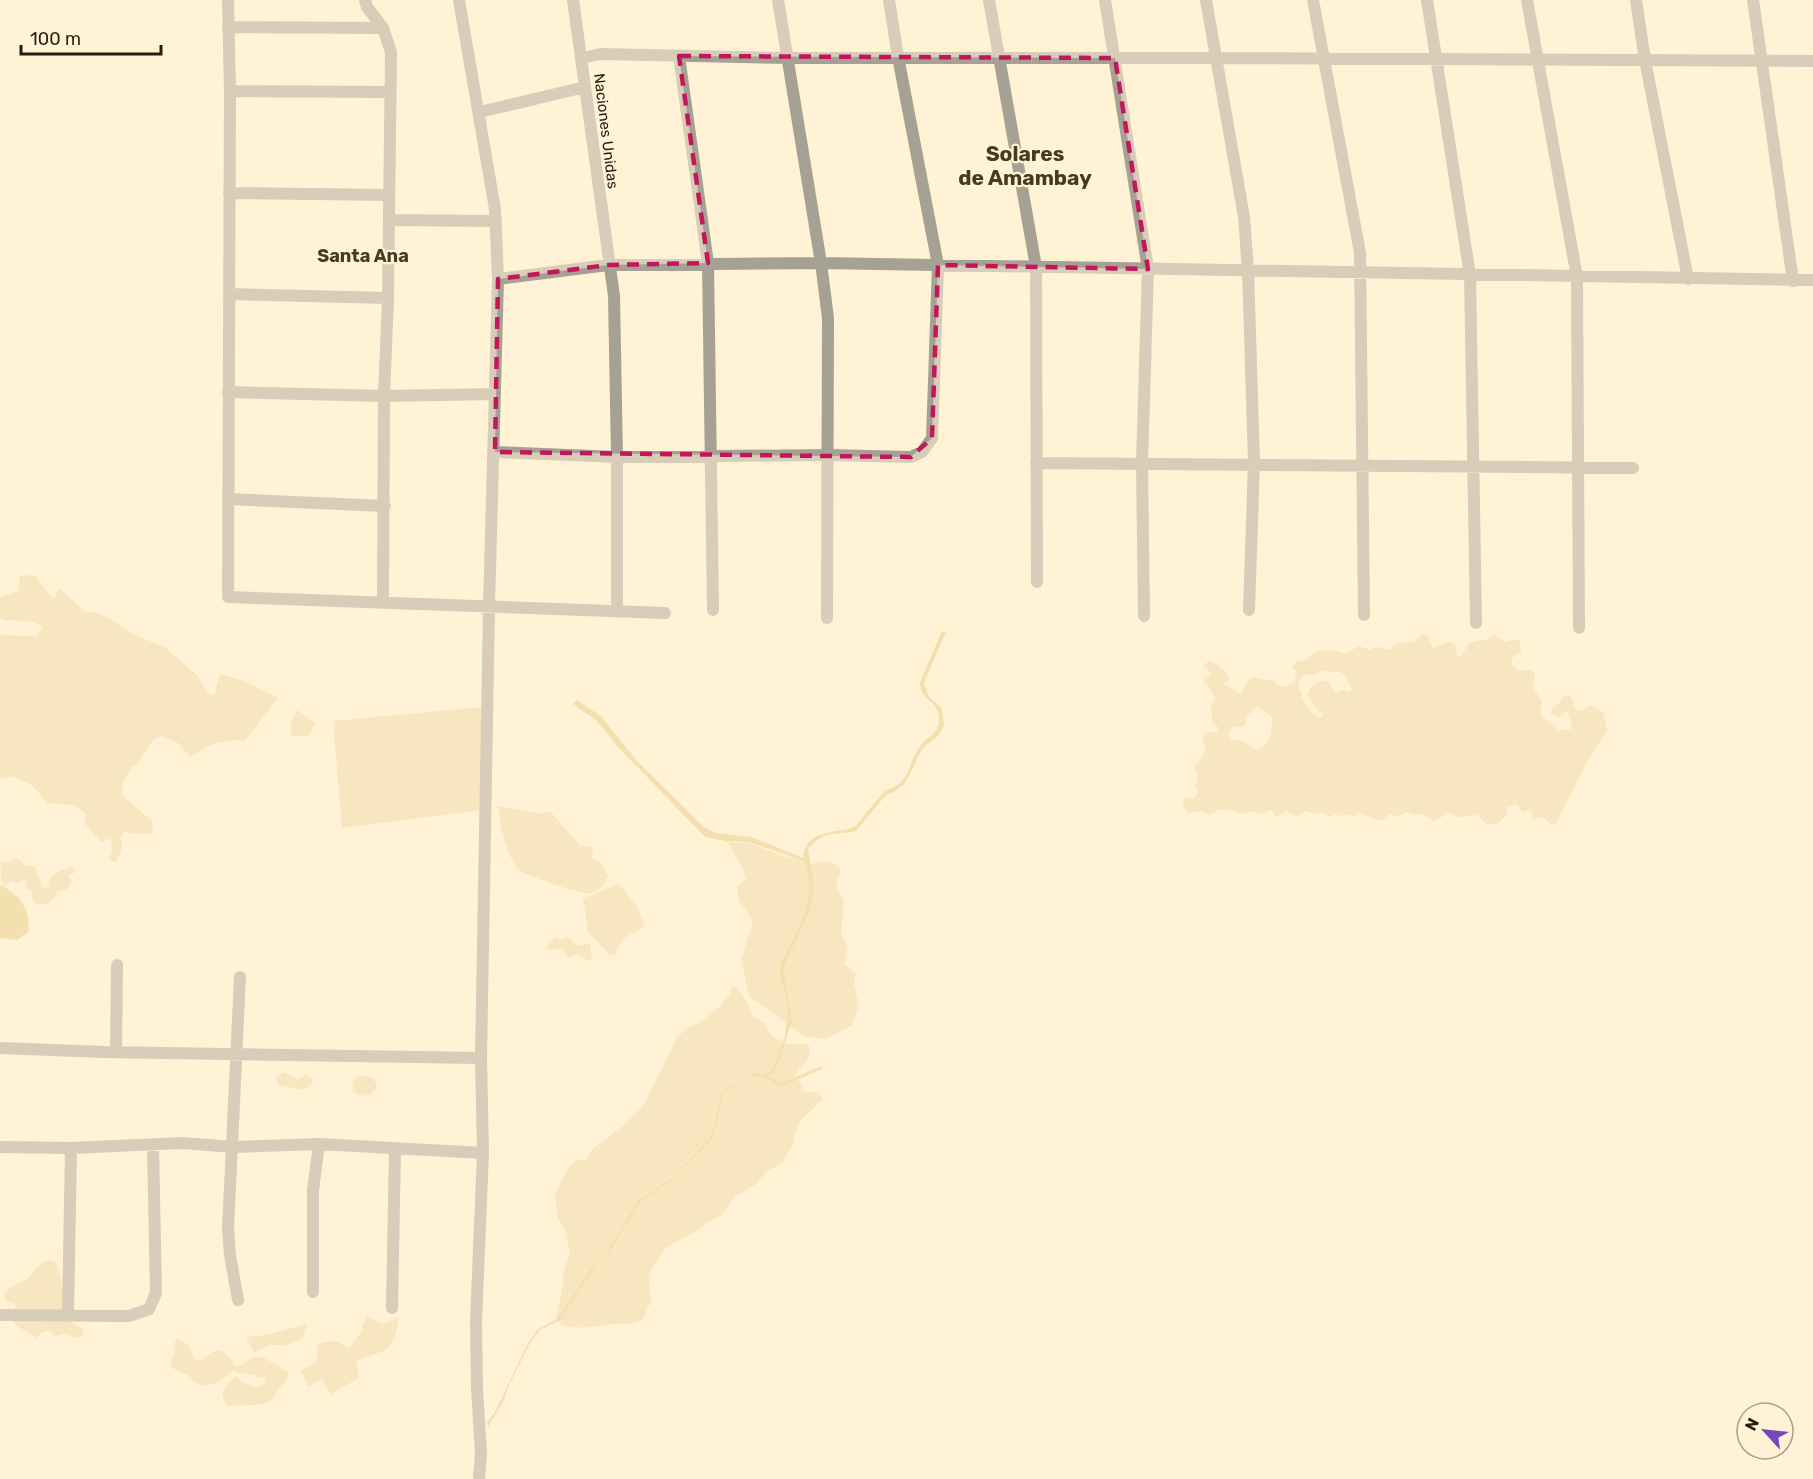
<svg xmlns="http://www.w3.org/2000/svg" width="1813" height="1479" font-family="Rubik,sans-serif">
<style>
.green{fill:#eed7a5;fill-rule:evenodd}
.water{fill:#e6c780}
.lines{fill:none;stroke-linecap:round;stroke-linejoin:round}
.stream{stroke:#e6c780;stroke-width:3}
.minor{stroke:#a6a195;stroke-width:12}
.marked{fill:none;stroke:#c2185b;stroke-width:4.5;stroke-dasharray:12 8;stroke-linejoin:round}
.labels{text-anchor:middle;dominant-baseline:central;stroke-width:4.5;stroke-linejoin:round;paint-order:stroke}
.street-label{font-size:15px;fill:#231f14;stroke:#fff2d5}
.quarter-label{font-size:18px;font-weight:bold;fill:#453b23;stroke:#fff2d5}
.district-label{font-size:21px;font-weight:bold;fill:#453b23;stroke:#fff2d5}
</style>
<rect width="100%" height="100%" fill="#fff2d5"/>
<path class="green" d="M34 575 54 600 59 588 86 612 100 613 137 636 163 646 197 675 207 691 214 696 220 674 244 681 278 698 245 741C222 739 209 744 190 757L178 743 162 736 153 740 137 764 131 768 123 782 122 795 153 822 152 834 131 833 124 831 121 837 122 847 116 863 109 859 112 851 111 838 101 842 85 824 86 814 74 805 47 803 33 786 13 776 1 779 0 776V635L37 636 42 628 36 622 4 620 0 618V597L18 591 20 576Z
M1422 634 1429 637 1432 648C1442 647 1446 637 1456 645L1457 656 1461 657 1469 643 1481 640 1485 641 1495 635 1505 642 1516 639 1520 641 1521 652 1512 658V665L1518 671 1530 670 1533 672 1535 676 1533 687 1542 702 1541 715 1559 730H1568L1572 728 1568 712H1565L1559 717 1551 714 1553 707 1559 703 1564 695 1571 696 1576 710H1583L1590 705 1604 713 1607 731 1589 759 1555 825H1551L1544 817 1534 819 1530 810 1522 812 1518 805 1515 804 1510 807 1506 805 1508 814 1497 824H1486L1478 815 1457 817 1450 813 1433 821C1426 816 1422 812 1413 815L1407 812 1396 817 1391 813 1382 820C1377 820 1365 816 1361 813L1355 817 1348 814 1341 816 1334 814 1331 817 1321 812 1314 814 1306 811 1296 817 1287 811 1276 817 1272 810 1259 814 1252 811 1240 814 1229 809 1226 811 1219 809 1209 816C1203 809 1196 811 1188 814L1182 803 1186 797 1194 799 1198 792 1195 786 1198 774 1194 768 1204 755 1206 747 1202 740 1206 733 1217 731 1218 727 1212 722 1211 706 1215 698 1207 685 1204 683V679L1210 674 1209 670 1203 666 1209 661 1220 666 1229 678 1228 681 1224 683 1225 686H1229L1238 693H1242L1247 682 1253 677 1265 680 1273 679 1277 685 1285 687 1295 680 1296 672 1292 667 1297 661 1306 660C1315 649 1332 648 1345 654L1359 646 1369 650 1377 647C1389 649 1388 652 1397 643L1414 642ZM1323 670 1330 673 1338 671 1344 675 1352 689 1350 692 1343 690 1335 693 1330 683 1323 680 1312 685 1307 696 1319 712 1323 713 1322 717H1319C1306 711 1302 697 1298 684L1305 675 1317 674ZM1256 707 1260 708 1273 718C1271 732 1271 745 1257 751L1244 741 1232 740 1228 733 1234 727H1242L1245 725 1247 716Z
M481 707V810L342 828 333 721Z
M297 710 315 723 309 736H292L290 724Z
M498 806 538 813 551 812 580 846 593 847 592 858 600 862 609 877C604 883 600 891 592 893 584 895 523 876 518 869 504 850 501 828 498 806Z
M727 842 749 843 785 857 803 860 808 868C818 858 832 859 841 870L836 887 844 901 841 933 848 948 844 964 856 973 854 983 859 1006 852 1025 826 1039 804 1036 749 996 741 959 753 921 738 900V885L746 879 741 865Z
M15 858 22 861 24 867 27 865 35 867 43 888 48 887C48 877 56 872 65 869L66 871 70 867 74 868 76 872 69 875 72 883 66 890 56 892 57 895 49 903 37 905 32 899V891L25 888 27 880 24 879 17 884 13 881 5 886 0 879 2 876 0 863 3 861 11 862Z
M619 884 636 905 645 926C633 933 617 940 616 955H610L588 932 583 898C595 895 606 888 619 884Z
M566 936 578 946 587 943 590 945 592 959 588 961 577 954 569 958 562 948 550 950 546 948 555 937 563 940Z
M735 986 748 1003 753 1016 764 1023 772 1036 787 1044H804L810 1047C810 1065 800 1064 794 1077L801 1082 803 1091 817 1093 823 1099 802 1119 795 1133 793 1146 782 1163 767 1171 755 1185 735 1197 720 1217 707 1222 701 1228 666 1248 651 1270 649 1280 651 1301 643 1319C633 1326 627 1323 616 1324 596 1326 579 1331 560 1324L556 1317 562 1290 564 1269 570 1252 564 1228 558 1218 555 1194 567 1169 576 1160H586L594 1147 605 1141 615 1131 624 1125 643 1106 677 1037 689 1027 699 1023 720 1006 729 995 732 987Z
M283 1072 298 1079 306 1075 313 1080 311 1085 304 1090 279 1085 275 1078Z
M357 1076H366L374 1079 377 1087 371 1094 360 1096 353 1092 352 1083Z
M49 1260 56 1262C59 1272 62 1281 63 1291 64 1315 61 1317 84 1330L81 1338 62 1334 54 1337 50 1331 42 1332 37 1338 17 1326 12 1320 16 1312 15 1304 7 1302 3 1295C12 1283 22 1285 31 1275 37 1268 39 1263 49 1260Z
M366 1316 382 1324 399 1317C393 1356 387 1348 356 1361L359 1378 331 1394 322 1379 308 1387 301 1371 316 1362 318 1344 334 1340 349 1348 360 1334Z
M307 1324 302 1339 286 1345H269L254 1353 246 1337 265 1335Z
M177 1339C187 1343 191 1346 193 1357L199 1361 212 1352 220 1350 232 1360 234 1365C243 1366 245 1362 252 1358 264 1352 278 1368 289 1372 288 1381 284 1383 279 1389 276 1393 275 1398 270 1401 259 1408 239 1403 226 1407L222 1393 225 1386 237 1376 242 1382 256 1387 263 1385 266 1378 235 1372 234 1369C224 1379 209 1391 195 1382 191 1379 188 1374 184 1373 178 1371 176 1371 171 1366V1359L175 1353 173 1345Z"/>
<path class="water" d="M942 631 946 632 924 683 929 697 941 707 944 725 938 736 922 749 906 782 894 792 886 795 856 831C832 836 827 829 808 849L813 876 812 901 809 912 783 969 792 1021 778 1064 772 1074 768 1076H751L737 1082 723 1094 713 1138 673 1179 640 1202 609 1252 599 1260 560 1320 540 1330 530 1343 509 1385 504 1400 488 1427 487 1423 495 1412 528 1343 537 1330 558 1318 597 1260 607 1252 638 1201 672 1178 711 1137 722 1093 728 1087 750 1075 756 1073 765 1074 771 1071C783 1048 791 1022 786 996 784 987 779 979 780 969 781 961 787 952 791 944 805 913 815 895 804 861L749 842 726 841 705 837 618 747 597 721 573 704 577 700 601 716 637 761 704 827 715 833 752 837 803 858C806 828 836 834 855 827 861 820 880 795 885 791 891 788 896 787 901 782 910 772 912 756 921 745 928 736 939 733 939 720 940 699 920 703 920 682Z
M0 885C19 894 32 910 28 932L17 940 0 938Z"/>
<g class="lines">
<path class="stream" d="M765 1076 781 1085 821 1068"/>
<path class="minor" d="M228 0 230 91 228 597 665 613
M365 0 367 7 383 28 391 52 388 298 384 396 383 602
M459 0 495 209 498 279
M573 0 614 296 617 457V612
M778 0 821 263 828 318 827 618
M989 0 1036 267 1037 582
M1105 0 1148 269 1142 464 1144 616
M1206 0 1244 217 1248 270 1254 463 1249 610
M1313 0 1360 253 1364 615
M1427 0 1470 275 1476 623
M1527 0 1577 277 1579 628
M1636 0 1645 60 1688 279
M1753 0 1793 281
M228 27 383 28
M679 56 708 263 713 610
M582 58 601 54 788 58H1215L1813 61
M230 91 390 92
M480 112 585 87
M229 193 389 195
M389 220 496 221
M229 294 388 298
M228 392 384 396 495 394
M495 452 617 457 828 455 911 457 922 452 932 438 938 265 898 57 889 0
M1036 463 1633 468
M228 499 385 506
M0 1048 104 1052 481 1058
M116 1052 117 965
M0 1147 71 1148 182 1143 233 1147 319 1144 483 1153
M313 1292V1190L319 1144
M238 1300 230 1255 228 1229 240 977
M392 1308 395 1149
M0 1315 129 1316 149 1309 156 1293 153 1145
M68 1316 71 1148
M479 1479 481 1453 477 1389 476 1322 483 1153 481 1058 489 607 498 279 608 265 821 263 1813 280"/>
</g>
<path d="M0 0H1813V1479H0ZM679 56 1115 58 1148 269 938 265 932 438 911 457 495 452 498 279 608 265 708 263Z" fill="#fff2d5" fill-opacity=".55" fill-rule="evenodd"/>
<path class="marked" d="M679 56 1115 58 1148 269 938 265 932 438 911 457 495 452 498 279 608 265 708 263Z"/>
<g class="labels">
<g class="street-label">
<text transform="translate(606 131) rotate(83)">Naciones Unidas</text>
</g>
<g class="quarter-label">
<text x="363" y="256">Santa Ana</text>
</g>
<g class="district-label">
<text x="1025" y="153">Solares<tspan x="1025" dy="24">de Amambay</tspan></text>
</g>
</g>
<g transform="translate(1765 1431) rotate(297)"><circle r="28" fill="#fff2d5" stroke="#a79e88" stroke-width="1.5"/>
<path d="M0-4.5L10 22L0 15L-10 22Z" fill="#7945bc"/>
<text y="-9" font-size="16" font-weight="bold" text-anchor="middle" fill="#231f14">N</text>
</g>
<path d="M21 45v9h140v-9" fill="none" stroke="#231f14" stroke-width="3"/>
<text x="30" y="45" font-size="18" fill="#231f14" stroke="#fff2d5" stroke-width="4.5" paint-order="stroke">100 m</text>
</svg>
